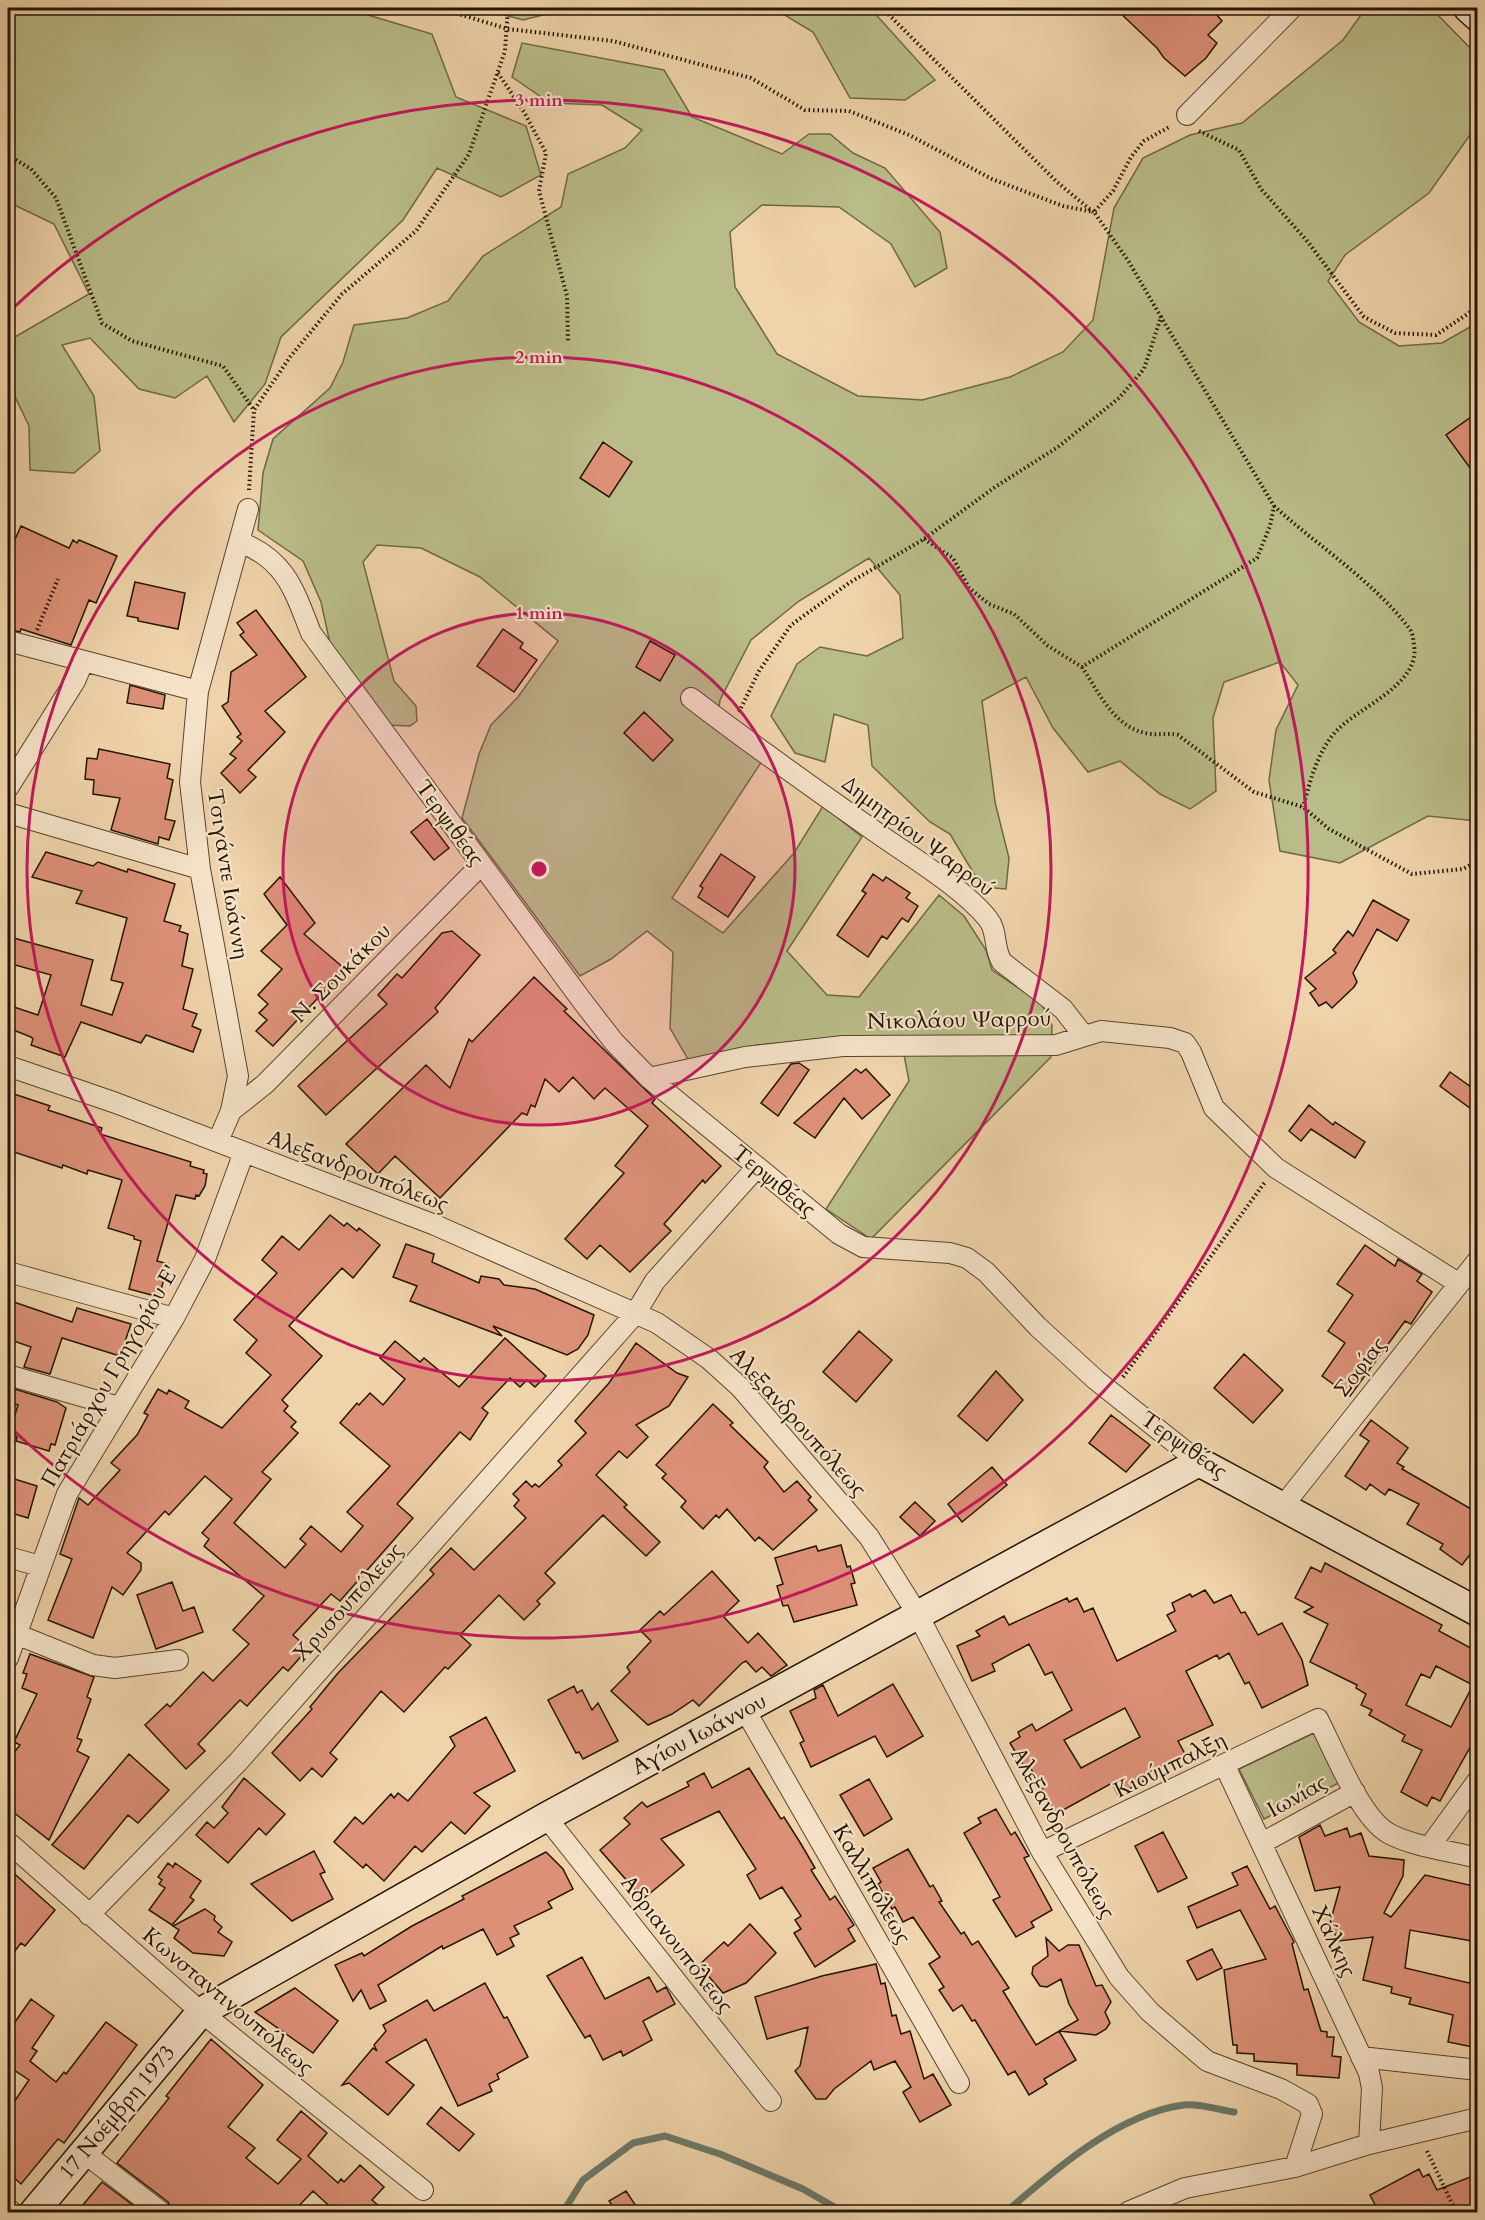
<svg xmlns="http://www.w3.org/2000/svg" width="1485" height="2220" font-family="Cardo,serif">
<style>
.green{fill:#b9bc88;stroke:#6e6846;stroke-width:1.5}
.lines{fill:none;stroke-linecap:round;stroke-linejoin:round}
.stream{stroke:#6b7766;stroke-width:7}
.building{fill:#dd9078;stroke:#241503;stroke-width:1.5;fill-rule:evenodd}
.street-casing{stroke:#57442d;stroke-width:22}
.secondary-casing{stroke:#241503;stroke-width:31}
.path{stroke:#241503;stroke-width:4;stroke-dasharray:1.5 3;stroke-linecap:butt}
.street{stroke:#f5e2c8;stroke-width:20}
.secondary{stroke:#f5e2c8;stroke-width:28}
.ring{fill:none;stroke:#c2185b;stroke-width:3}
.labels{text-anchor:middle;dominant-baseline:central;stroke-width:4.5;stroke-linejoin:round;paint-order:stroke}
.street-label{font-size:22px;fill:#241503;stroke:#f5e2c8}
.centre{fill:#c2185b;stroke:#f5e2c8;stroke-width:3}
.ring-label{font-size:18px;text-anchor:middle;font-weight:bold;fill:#c2185b;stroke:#f5e2c8;stroke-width:4.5;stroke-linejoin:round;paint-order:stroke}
</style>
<rect width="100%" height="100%" fill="#efd3aa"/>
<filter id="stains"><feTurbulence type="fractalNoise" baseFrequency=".00333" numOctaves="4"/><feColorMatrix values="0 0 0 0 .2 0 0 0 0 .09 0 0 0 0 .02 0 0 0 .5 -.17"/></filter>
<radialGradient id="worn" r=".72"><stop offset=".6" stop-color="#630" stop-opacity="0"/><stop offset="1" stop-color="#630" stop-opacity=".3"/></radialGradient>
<path class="green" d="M8 8H361L368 15 432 34 456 97 526 126 541 175 501 197 437 168 403 220 281 337 265 384 234 422 207 376 175 398 139 389 90 338 62 345 94 396 100 451 74 473 30 470 29 426 8 382V341L89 294 54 224 8 202Z
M478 8H571L523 20Z
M773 8H870L935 80 905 100 850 98 813 32Z
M1366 8H1431L1477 55V125L1429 193 1345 255 1328 281 1359 322 1399 346 1442 343 1477 323V821L1428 816 1340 863 1280 851 1269 780 1276 730 1298 685 1280 662 1224 682 1213 718 1216 791 1190 809 1160 794 1120 761 1088 772 1053 728 1026 677 982 701 995 802 1009 858 1006 889 982 887 950 834 930 822 872 766 868 725 834 714 825 762 795 753 771 716 797 664 820 647 867 656 903 638 900 595 869 558 799 601 751 640 720 700 716 730 762 761 672 898 723 933 794 853 823 806 862 837 787 951 827 995 859 997 939 895 964 916 986 950 992 970 1041 1003 1052 1025 1051 1057 871 1239 826 1209 909 1081 901 1039 851 1037 757 1045 689 1061 670 1028 673 952 647 931 611 959 580 976 462 818 479 754 491 725 518 697 558 641 480 577 421 548 377 545 363 562 394 681 416 706 417 721 410 726 387 725 331 648 321 602 303 561 258 530 263 473 273 439 330 388 343 362 354 325 407 318 448 301 483 256 561 207 568 174 625 148 642 130 602 105 550 103 512 77 522 43 664 70 692 117 782 154 809 134H830L853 153 885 168 940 232 947 268 915 287 891 244 839 207 762 205 730 232 735 287 777 354 858 396 922 400 1010 377 1063 352 1093 320 1114 208 1143 158 1190 135 1242 123 1343 40Z
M1314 1733 1339 1783 1264 1819 1239 1769Z"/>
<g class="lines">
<path class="stream" d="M563 2212 583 2180 633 2143 665 2136 720 2154 803 2189 843 2212
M1006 2212C1053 2171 1119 2113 1184 2105 1199 2103 1219 2110 1234 2112"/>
</g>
<path class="building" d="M1115 8H1211L1222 21 1208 35 1217 43 1206 58 1185 76 1164 58 1157 48Z
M1478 412V479L1446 435Z
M603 442 632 462 609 497 580 478Z
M21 526 69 548 73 540 77 543 79 540 117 556 96 603 89 600 71 645 21 629 20 632 8 629V555Z
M135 582 185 593 178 629 138 621V618L127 616Z
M256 610 306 677 265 711 285 732 248 770 256 777 240 793 221 773 236 758 230 754 242 741 237 737 241 734 222 706 228 702 231 672 257 655 240 635 244 632 237 623Z
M503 629 523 643 520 648 537 660 514 692 477 666Z
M650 641 675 655 660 681 636 667Z
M130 685 165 695 163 709 127 703Z
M644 712 673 740 653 761 624 733Z
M99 749 170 764 167 778 173 780 165 819 175 821 169 840 159 837 158 844 111 830 120 798 93 794 94 780 85 779 87 758 97 759Z
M427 819 449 848 434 860 411 832Z
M46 852 93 866 98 862 127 872 128 869 175 884 164 921 181 926 179 931 188 934 182 966 193 969 183 1009 197 1014 192 1026 201 1030 193 1052 146 1035 141 1043 81 1022 65 1057 31 1045 33 1039 31 1037 8 1028V1005L38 1015 51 975 8 963 10 937 93 960 81 1005 112 1015 123 983 111 980 127 918 76 903 82 891 32 877Z
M721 854 755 877 728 917 698 897 703 888 700 886Z
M873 874 883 881 886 877 910 893 906 898 918 906 908 922 902 918 887 939 882 936 868 957 837 935 866 893 862 891Z
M280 877 315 923 304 934 345 969 273 1046 256 1031 267 1020 259 1013 268 1004 258 995 282 969 261 951 287 925 264 894Z
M1373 900 1409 920 1397 941 1377 929 1353 973 1357 982 1354 987 1332 1008 1326 1002 1319 1006 1310 993 1316 989 1305 978 1336 953 1333 950 1348 931 1353 936Z
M452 931 480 955 435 1008 438 1012 326 1115 298 1086 387 1004 378 995 397 974 402 978 442 933Z
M534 977 567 1009 564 1011 655 1099 652 1103 721 1166 705 1183 703 1180 664 1224 671 1231 630 1272 600 1245 587 1259 565 1239 624 1173 615 1166 648 1126 605 1088 594 1099 573 1077 559 1092 545 1079 535 1107 531 1105 527 1115 522 1113 440 1198 395 1156 378 1174 346 1144 426 1065 450 1088 469 1039 472 1042Z
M799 1063 809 1070 778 1116 761 1103 791 1064Z
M856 1069 861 1073 866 1069 890 1095 862 1119 844 1098 815 1138 794 1123Z
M1450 1072 1478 1092V1114L1440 1086Z
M8 1092 50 1106 48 1110 102 1128 100 1134 191 1162 190 1166 204 1170 203 1173 207 1174 205 1186 199 1196 196 1195 195 1199 176 1195 157 1261 168 1264 159 1297 129 1289 141 1241 134 1239V1236L108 1228 122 1180 88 1170 87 1174 63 1165 62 1168 8 1150Z
M1309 1105 1333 1125 1335 1122 1365 1142 1355 1158 1311 1129 1301 1141 1289 1131Z
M330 1215 344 1226 347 1223 357 1231 359 1228 380 1245 353 1278 342 1268 289 1326 322 1356 282 1400 288 1406 284 1411 296 1422 291 1427 298 1433 262 1472 271 1479 234 1523 285 1568 306 1544 300 1539 311 1526 341 1552 363 1526 347 1512 390 1466 340 1423 357 1403 359 1405 370 1393 383 1405 405 1379 380 1358 395 1341 420 1362 424 1358 459 1387 505 1338 546 1376 535 1387 527 1380 520 1387 510 1378 482 1408 488 1413 470 1440 460 1432 397 1504 413 1518 340 1601 331 1594 293 1635 302 1643 298 1647 305 1652 288 1671 283 1667 247 1706 240 1700 198 1744 205 1751 186 1769 145 1725 167 1704 170 1707 203 1672 213 1681 249 1644 233 1630 264 1596 204 1546 209 1539 202 1533 232 1499 205 1476 169 1515 165 1511 127 1553 141 1563V1570L123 1595 112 1587 93 1638 48 1620 72 1559 60 1554 79 1498 88 1505 120 1470 111 1463 137 1435 148 1415 144 1413 158 1389 167 1394 169 1390 189 1401 185 1408 222 1428 271 1375 246 1353 257 1340 234 1320 277 1273 262 1260 282 1236 299 1250Z
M406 1244 434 1254 432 1262 479 1283 481 1276 499 1279 504 1285 535 1289 594 1315 588 1335 578 1349 567 1355 493 1326 502 1336 410 1301 417 1286 393 1277Z
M1365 1245 1395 1266 1398 1259 1422 1274 1417 1281 1432 1292 1411 1324 1405 1321 1350 1396 1322 1376 1345 1343 1328 1331 1353 1295 1337 1284Z
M8 1300 72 1322 77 1308 131 1324 120 1356 62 1338 50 1374 24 1367 31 1347 8 1339Z
M859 1331 892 1360 856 1402 823 1372Z
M636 1343 677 1373 688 1377 669 1406 636 1425 648 1437 627 1458 619 1451 596 1475 627 1505 624 1507 660 1542 646 1556 603 1515 545 1573 555 1583 537 1601 540 1604 524 1620 499 1595 460 1635 471 1645 448 1669 445 1667 404 1712 381 1691 330 1753 337 1759 322 1777 312 1768 300 1781 272 1753 312 1709 310 1707 338 1673 434 1574 430 1570 451 1548 474 1570 526 1518 514 1506 519 1500 513 1494 526 1481 532 1487 535 1484 539 1487 562 1465 558 1461 586 1433 575 1421 609 1383Z
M1244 1354 1283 1390 1253 1423 1214 1388Z
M996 1371 1023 1400 987 1441 958 1416Z
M8 1387 57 1402 66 1408 55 1445 51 1444 49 1451 16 1441 17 1437 10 1431 18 1405 8 1402Z
M713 1404 733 1423 730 1425 768 1462 764 1467 784 1492 797 1481 811 1497 808 1500 817 1510 773 1550 759 1537 755 1541 727 1509 719 1518 716 1515 703 1529 681 1507 686 1501 662 1478 666 1474 656 1465Z
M1111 1415 1150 1445 1126 1472 1089 1443Z
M1371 1420 1408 1448 1397 1463 1404 1467 1402 1469 1478 1513V1544L1462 1565 1440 1549 1443 1544 1407 1524 1419 1504 1389 1489 1385 1495 1370 1484 1366 1490 1345 1476 1369 1441 1360 1435Z
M992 1467 1007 1485 962 1522 948 1504Z
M8 1477 37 1486 28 1518 8 1512Z
M915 1502 935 1521 920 1536 900 1517Z
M841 1545 847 1567 850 1566 855 1583 851 1584 857 1605 794 1622 788 1605 783 1606 777 1586 783 1584 775 1558 816 1546 818 1551Z
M1325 1563 1442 1625 1439 1631 1478 1652V1733L1440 1801 1432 1797 1427 1806 1401 1792 1422 1750 1402 1741 1405 1735 1369 1715 1372 1710 1361 1705 1366 1694 1356 1688 1357 1685 1310 1662 1328 1624 1304 1612 1313 1607 1295 1598 1311 1567 1321 1572ZM1436 1666 1473 1685 1451 1727 1406 1705 1421 1674 1430 1678Z
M712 1571 739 1601 723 1616 748 1643 758 1633 787 1665 771 1676 762 1667 756 1672 746 1661 742 1663 699 1706 693 1700 672 1714 648 1725 611 1691 630 1672 627 1667 651 1641 640 1630 660 1611 664 1615Z
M172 1582 183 1611 194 1607 203 1632 156 1649 137 1595Z
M1205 1590 1214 1603 1231 1595 1241 1613 1245 1612 1258 1635 1282 1623 1302 1660 1308 1685 1262 1708 1249 1682 1245 1684 1229 1653 1219 1659 1217 1655 1186 1671 1213 1725 1178 1741 1185 1754 1143 1775 1146 1780 1118 1795 1112 1783 1056 1814 1030 1767 1026 1770 1010 1743 1020 1737 1018 1732 1032 1724 1036 1731 1072 1710 1052 1672 1045 1675 1029 1644 992 1664 995 1671 972 1681 957 1646 980 1636 976 1631 1004 1616 1009 1625 1067 1598 1069 1602 1077 1598 1084 1612 1093 1608 1117 1661 1176 1631 1167 1615 1175 1611 1172 1603 1190 1594 1192 1597ZM1125 1708 1140 1737 1081 1768 1064 1740Z
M30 1654 94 1677 87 1697 91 1699 77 1738 82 1740 77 1751 89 1757 49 1840 8 1808V1760L20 1745 14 1742 37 1694 22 1688 27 1674 23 1673Z
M893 1684 923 1736 887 1757 875 1736 811 1767 800 1743 804 1741 790 1711 816 1698 814 1690 823 1685 838 1716Z
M574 1686 577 1693 582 1690 592 1710 598 1703 618 1741 583 1759 579 1752 576 1753 548 1700Z
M486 1717 515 1771 474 1793 490 1806 465 1834 451 1822 422 1852 415 1846 384 1881 366 1864 363 1868 334 1842 355 1817 363 1824 391 1794 394 1798 398 1793 408 1801 455 1746 450 1737Z
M129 1754 169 1790 138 1823 128 1815 84 1869 52 1845Z
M749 1768 781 1819 784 1817 801 1844 815 1868 811 1870 830 1900 835 1896 854 1925 848 1929 855 1941 815 1967 794 1933 801 1929 795 1920 801 1916 782 1887 760 1899 747 1875 756 1869 719 1811 661 1839 684 1865 643 1899 600 1850 630 1824 624 1818 642 1802 647 1807 689 1786 687 1782 704 1773 712 1788Z
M244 1778 285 1814 266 1835 259 1828 228 1863 196 1835 207 1822 214 1828 228 1813 222 1807Z
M869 1779 892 1819 864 1836 840 1795Z
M996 1809 1011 1835 1015 1832 1029 1856 1024 1858 1052 1910 1031 1922 1034 1927 1016 1937 993 1900 1000 1897 964 1833 981 1823 978 1818Z
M1320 1825 1325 1836 1347 1828 1350 1837 1361 1833 1369 1856 1404 1860 1403 1876 1384 1913 1391 1917 1425 1875 1478 1887V1942L1410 1930 1405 1968 1478 1985V2048L1448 2042 1453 2015 1409 2004 1411 1998 1391 1993 1392 1987 1363 1980 1373 1937 1338 1941 1330 1923 1340 1887 1315 1891 1299 1837Z
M1163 1832 1187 1878 1158 1892 1135 1846Z
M908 1849 930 1887 933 1885 942 1901 939 1902 961 1934 964 1932 972 1945 978 1941 1009 1988 1003 1991 1036 2045 1059 2031 1076 2060 1044 2079 1047 2084 1029 2095 1015 2071 1008 2075 975 2020 972 2021 962 2005 953 2011 939 1990 944 1987 929 1964 940 1957 913 1917 903 1922 895 1907 892 1909 878 1884 881 1882 873 1868Z
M314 1851 325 1872 320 1874 333 1899 292 1921 251 1884Z
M546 1852 563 1869 573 1889 548 1902 552 1908 514 1926 519 1934 510 1938 514 1946 497 1955 483 1929 443 1949 442 1946 378 1985 386 2001 370 2009 361 1990 353 2001 335 1965 362 1953 364 1956 412 1926 464 1899 462 1896Z
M168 1863 173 1867 175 1863 201 1881 190 1897 194 1900 172 1925 149 1910 165 1888 159 1884 162 1880 158 1877Z
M1247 1866 1270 1909 1275 1906 1294 1942 1292 1944 1304 1990 1308 1989 1321 2031 1327 2032V2037H1334L1332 2056 1341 2057 1339 2078 1297 2075V2064L1254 2061V2054L1237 2053V2045H1233L1224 1970 1266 1959 1240 1910 1197 1928 1188 1907 1238 1885 1232 1873Z
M8 1868 55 1910 25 1946 21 1943 8 1960Z
M205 1909 215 1916 214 1920 222 1927 218 1932 232 1942 224 1956 193 1953 174 1938 179 1930 173 1926Z
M750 1924 776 1953 746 1983 723 1993 699 1965 724 1942 728 1946Z
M1046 1938 1059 1951 1068 1945H1079L1096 1986 1102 1985 1111 2002 1105 2012 1110 2023 1106 2029 1096 2035 1059 2031 1078 2020 1069 2004 1061 1979 1047 1987 1040 1986 1032 1974 1033 1967 1048 1956Z
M1212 1949 1222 1968 1197 1980 1187 1961Z
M582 1957 605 1999 649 1977 657 1992 666 1987 675 2004 643 2021 652 2040 623 2056 621 2051 603 2060 590 2035 585 2038 547 1976Z
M876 1964 881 1984 885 1983 892 2016 896 2015 901 2034 910 2031 924 2079 933 2074 951 2105 920 2122 903 2092 911 2087 895 2061 874 2070 871 2061 834 2089 826 2099H816L795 2071 800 2066 808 2027 767 2039 755 1997 822 1976Z
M485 1983 504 2018 507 2017 528 2057 497 2074 499 2079 489 2084 492 2091 458 2106 426 2039 386 2062 414 2085 388 2115 349 2083 342 2085 373 2048 377 2051 374 2045 386 2031 383 2025 427 2000 434 2011Z
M295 1988 338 2021 313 2053 255 2012Z
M31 1999 54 2016 32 2048 37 2051 30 2061 56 2082 64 2072 66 2074 106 2022 137 2045 64 2143 58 2139 21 2184 8 2172V2111L29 2080 8 2066V2032Z
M211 2039 263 2085 228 2127 255 2148 246 2158 278 2184 301 2159 277 2140 301 2111 327 2133 308 2156 338 2183 341 2179 344 2182 360 2165 384 2187 372 2200 386 2212H336L313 2191 293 2212H173L168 2202 117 2163 169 2098 166 2096Z
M441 2107 474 2134 459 2151 427 2124Z
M1419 2169 1423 2177 1429 2174 1437 2190 1478 2174V2212H1379L1370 2195Z
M102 2182 142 2212H77Z
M626 2191 640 2212H617L609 2201Z"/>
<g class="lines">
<g class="street-casing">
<path id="street" d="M1187 115 1292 8
M240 542C286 560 294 590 311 633L583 1002 614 1042 649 1078 839 1234 863 1247 950 1253 967 1258 986 1272 1038 1327 1096 1380 1199 1462
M8 641 198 691
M691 698C753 746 816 790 880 835 913 858 964 889 988 919 998 931 993 948 1002 962L1063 1009 1084 1036
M8 788 75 681 83 662
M8 813 200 869
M8 1066 116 1103 435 1225 657 1323 709 1359 740 1387 869 1537 918 1615 1042 1852 1119 1977 1150 2012 1207 2061 1281 2089 1308 2104 1312 2114 1295 2167
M649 1078 745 1057 843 1046 1056 1045 1101 1031 1170 1038 1185 1043 1191 1052 1214 1108 1276 1168 1458 1283
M231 1111 265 1084 481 865
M218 1141 231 1111 238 1076 200 869 190 782 198 691 248 509
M8 1272 174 1318
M8 1375 119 1407
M1283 1506 1478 1260
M8 1557 40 1566
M16 1634 93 1665 115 1668 178 1660
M8 1658 67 1494 174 1318 205 1259 244 1152
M745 1710 959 2083
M1225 1766 1369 2073 1372 2088 1369 2144
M546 1817 771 2101
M8 1842 201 2012 423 2190
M1262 1843 1355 1792
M1430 1846 1478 1780
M1042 1852 1318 1719C1333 1748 1360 1817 1388 1833 1411 1846 1451 1851 1478 1858
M89 1915 238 1762 635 1314 655 1281 757 1167
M1361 2057 1478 2070
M83 2152 161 2212
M8 2209 12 2212
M1128 2212 1185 2188 1295 2167 1369 2144 1478 2118"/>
</g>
<g class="secondary-casing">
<path id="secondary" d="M1468 8 1478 17
M34 2212 201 2012 546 1817 1199 1462 1478 1612"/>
</g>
<path class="path" d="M439 8 508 29 613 41 751 78 805 110 849 111 909 135 992 179 1063 206 1094 212
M882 8 1057 182 1093 212
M498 73 524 112 546 153 539 191 567 296 568 343
M1199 131 1239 150 1261 189 1308 242 1364 317 1395 333 1436 335 1478 307
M8 155 31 169 56 198 102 323 132 341 223 366 254 410
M249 490 254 410 290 357 342 294 416 231 469 154 505 51 508 8
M1274 506C1319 547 1372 580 1409 628 1413 633 1413 639 1414 645 1421 687 1353 708 1332 736 1316 757 1310 782 1303 807
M924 539 953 558 969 588 989 604 1014 614 1048 646 1082 667 1257 558 1270 526 1274 506 1161 317
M37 630 58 579
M1082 667C1100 694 1115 730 1151 734 1160 735 1168 733 1178 735L1254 792 1303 807 1329 829 1412 874 1463 869 1478 861
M739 712 759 671 791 625 849 583 924 539 995 487 1058 447 1119 398 1144 369 1161 317 1129 262 1094 212 1113 191 1131 157 1144 141 1171 126
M1123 1377 1265 1182
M1427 2151 1456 2212"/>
<use href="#street" class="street"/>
<use href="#secondary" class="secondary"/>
</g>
<circle cx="539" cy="869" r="256" fill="#c2185b" fill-opacity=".12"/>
<g class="ring">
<circle cx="539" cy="869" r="256"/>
<circle cx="539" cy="869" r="512"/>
<path d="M10 311A769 769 0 1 1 10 1427"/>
</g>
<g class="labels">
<g class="street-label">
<text transform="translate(450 823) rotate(54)">Τερψιθέας</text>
<text transform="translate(918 836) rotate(37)">Δημητρίου Ψαρρού</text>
<text transform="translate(228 874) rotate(81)">Τσιγάντε Ιωάννη</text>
<text transform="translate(341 973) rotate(-45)">Ν. Σουκάκου</text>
<text transform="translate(959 1020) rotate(-1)">Νικολάου Ψαρρού</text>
<text transform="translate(358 1171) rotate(21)">Αλεξανδρουπόλεως</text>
<text transform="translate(774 1181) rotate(39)">Τερψιθέας</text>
<text transform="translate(1360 1367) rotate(-52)">Σοφίας</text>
<text transform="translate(110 1376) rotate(-60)">Πατριάρχου Γρηγορίου Ε'</text>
<text transform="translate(798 1422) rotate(48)">Αλεξανδρουπόλεως</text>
<text transform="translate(1184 1445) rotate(35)">Τερψιθέας</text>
<text transform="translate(348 1602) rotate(-48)">Χρυσουπόλεως</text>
<text transform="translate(699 1734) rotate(-28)">Αγίου Ιωάννου</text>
<text transform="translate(1170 1765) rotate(-26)">Κιούμπαλξη</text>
<text transform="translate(1297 1796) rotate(-29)">Ιωνίας</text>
<text transform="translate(1063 1833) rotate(61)">Αλεξανδρουπόλεως</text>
<text transform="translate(872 1884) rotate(60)">Καλλιπόλεως</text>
<text transform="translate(1334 1941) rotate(65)">Χάλκης</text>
<text transform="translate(677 1944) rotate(52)">Αδριανουπόλεως</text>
<text transform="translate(228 2001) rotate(40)">Κωνσταντινουπόλεως</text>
<text transform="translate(117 2112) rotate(-50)">17 Νοέμβρη 1973</text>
</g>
</g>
<circle cx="539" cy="869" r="9" class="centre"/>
<g class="ring-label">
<text x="539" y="106">3 min</text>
<text x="539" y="363">2 min</text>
<text x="539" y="619">1 min</text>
</g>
<rect width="1485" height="2220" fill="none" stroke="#efd3aa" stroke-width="30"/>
<rect x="9" y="9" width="1467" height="2202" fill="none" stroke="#241503" stroke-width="3"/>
<rect x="15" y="15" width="1455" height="2190" fill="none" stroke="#241503" stroke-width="1.5"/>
<rect width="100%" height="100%" filter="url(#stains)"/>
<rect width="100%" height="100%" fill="url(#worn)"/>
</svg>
